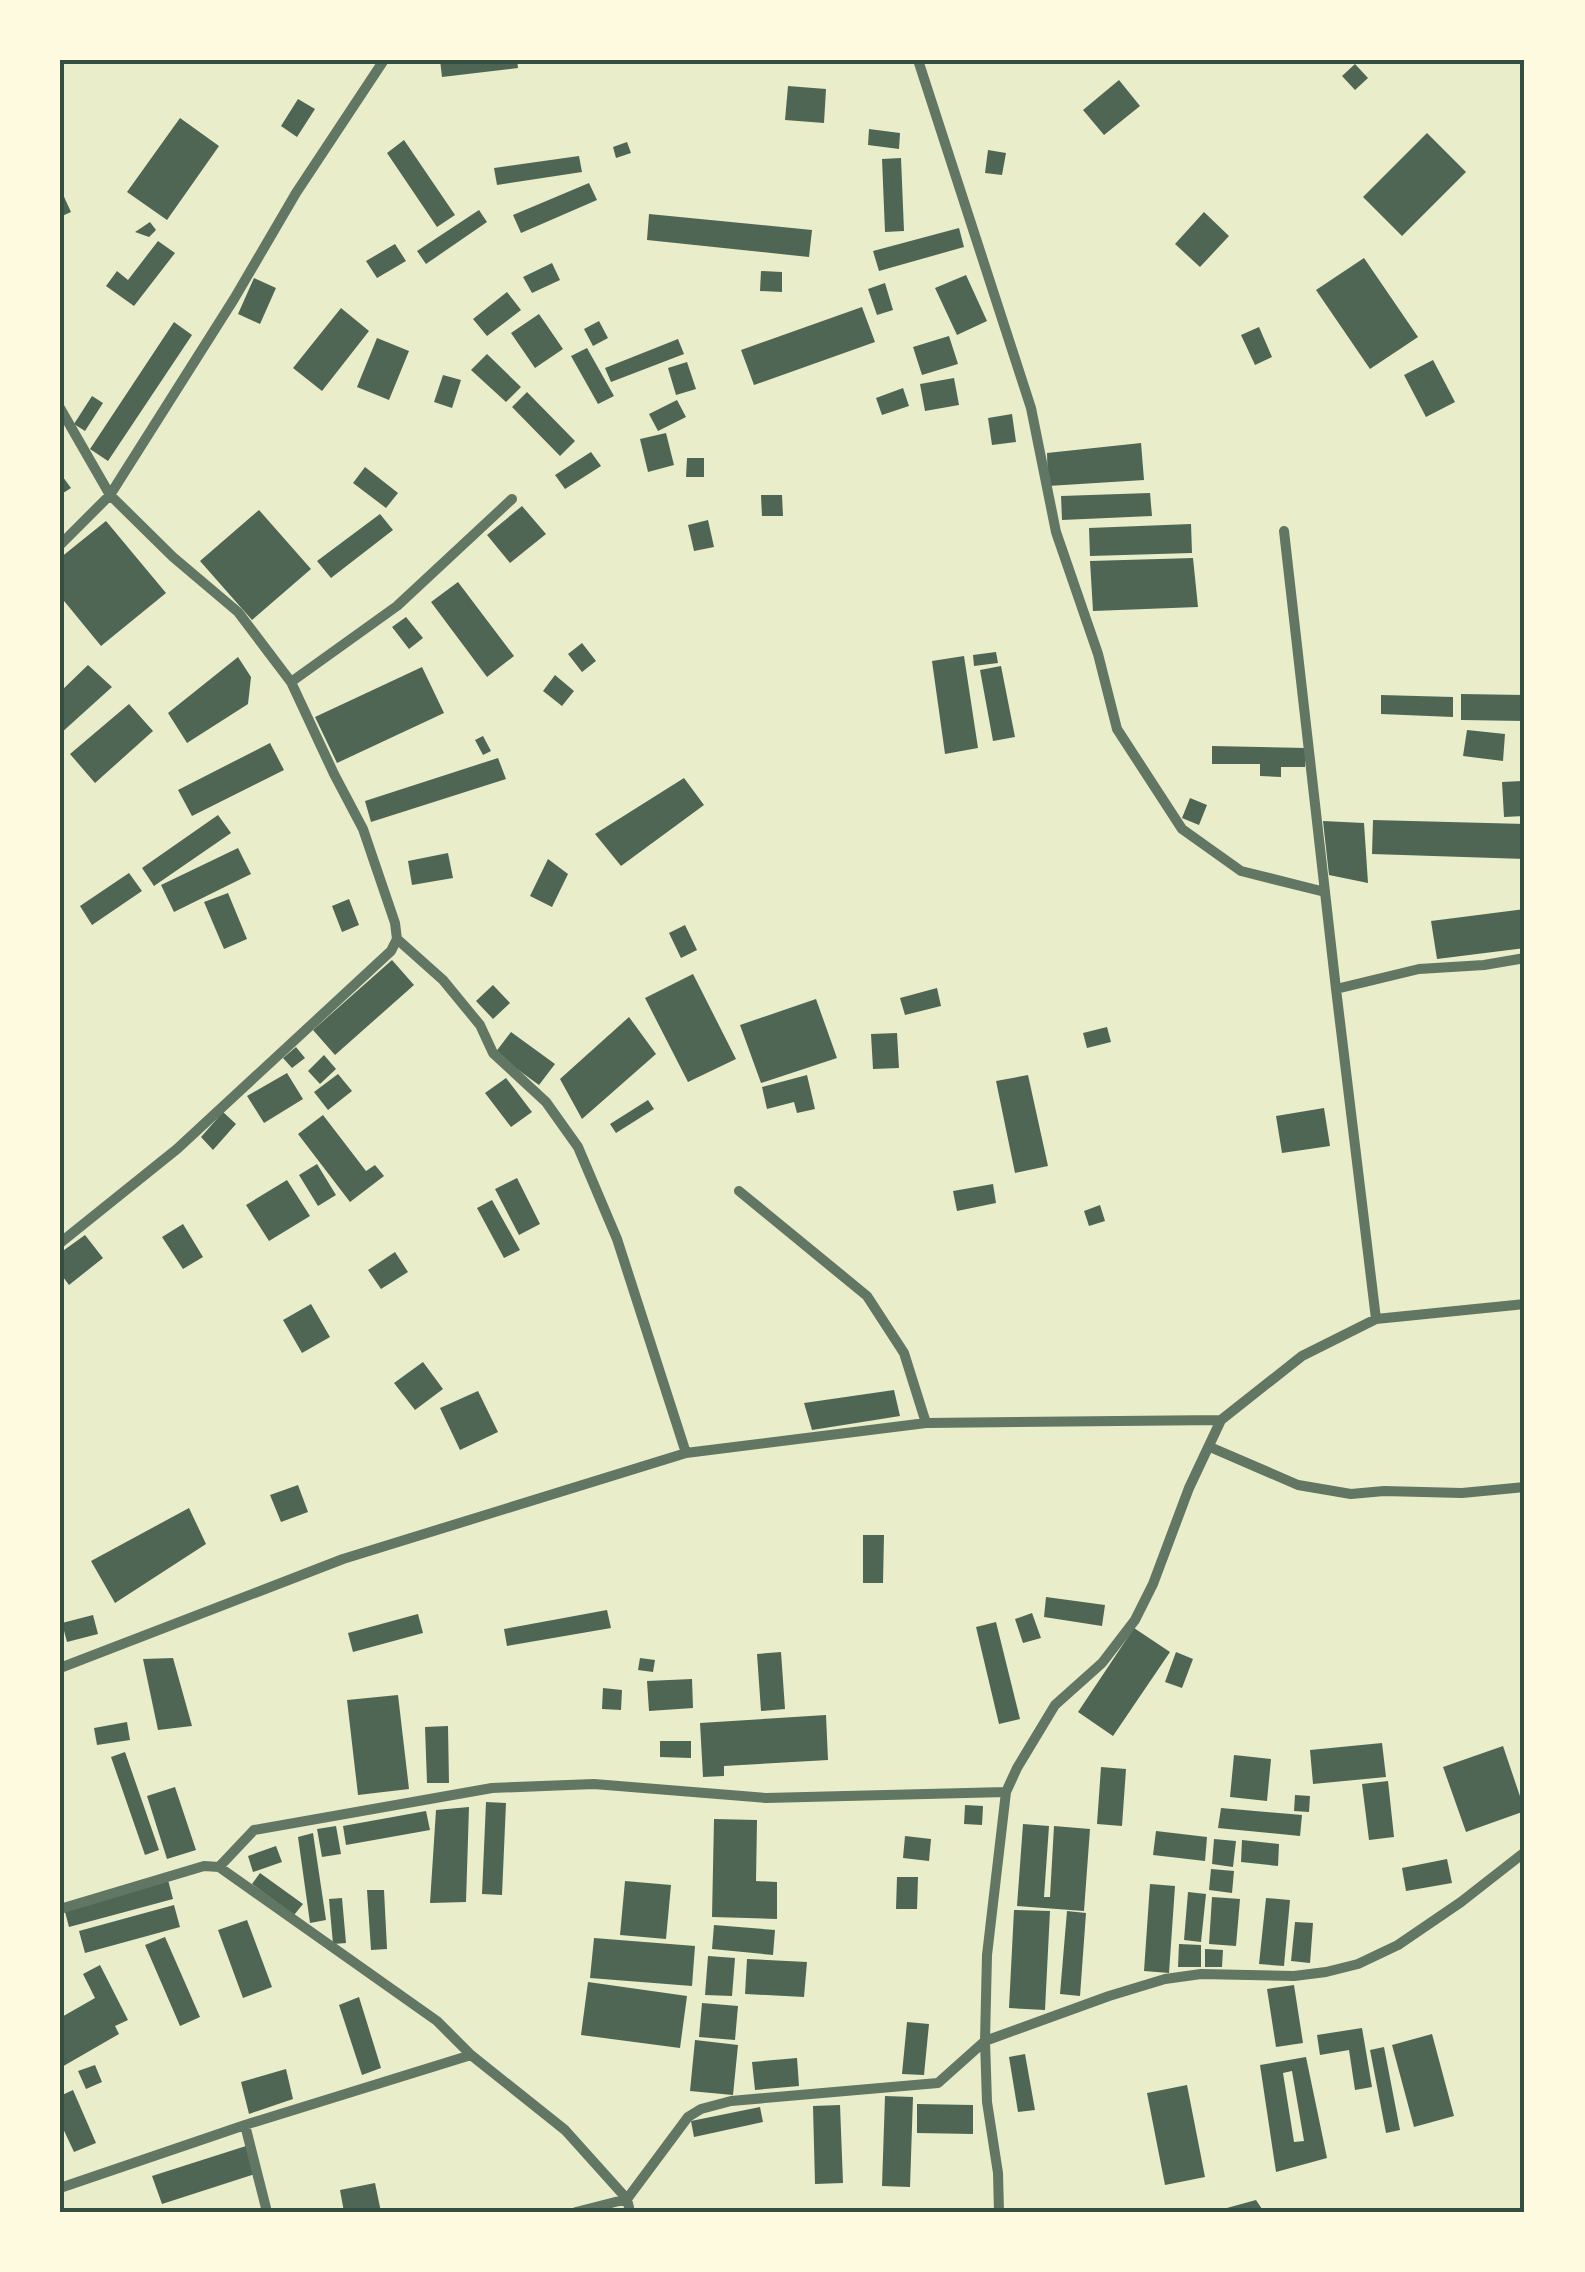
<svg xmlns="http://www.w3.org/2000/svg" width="1585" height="2272" font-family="'Titillium Web',sans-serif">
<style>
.building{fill:#4f6655;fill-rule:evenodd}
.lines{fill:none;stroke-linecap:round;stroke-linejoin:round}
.minor{stroke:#617663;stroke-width:10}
.neatline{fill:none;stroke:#344e41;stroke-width:4}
</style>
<rect width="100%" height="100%" fill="#e9edc9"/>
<path class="building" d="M440 60H517L518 68 442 77Z
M1355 64 1368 78 1355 90 1342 76Z
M1119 80 1140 106 1104 135 1083 110Z
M788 86 826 89 824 123 785 120Z
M298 99 315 109 297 137 281 126Z
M180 118 219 146 167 220 127 192Z
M869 129 900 133 899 149 868 145Z
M1427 133 1466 172 1402 236 1363 197Z
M404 140 455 215 437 227 387 153Z
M627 142 631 153 616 158 613 147Z
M988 150 1006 153 1002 175 985 173Z
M579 156 582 172 497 185 494 168Z
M901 158 904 231 885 232 882 159Z
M589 183 597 200 521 233 513 215Z
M60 188 71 212 60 217Z
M479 210 487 222 426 264 417 251Z
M1204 212 1229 236 1200 267 1175 244Z
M649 214 812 230 809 257 647 240Z
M150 222 156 230 149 237 135 232Z
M959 228 964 247 879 271 873 251Z
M158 241 175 253 134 306 106 286 117 271 128 280Z
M395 244 406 261 377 278 366 261Z
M1364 258 1418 337 1370 369 1316 290Z
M552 263 560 280 532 293 523 277Z
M761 271 782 272V292L760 291Z
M966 275 987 321 957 335 935 288Z
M254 278 276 288 260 324 238 314Z
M885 283 893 310 877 315 868 289Z
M507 292 521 310 487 336 473 319Z
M862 307 875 342 754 385 741 350Z
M341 308 369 331 322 391 293 368Z
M539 314 563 349 535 368 511 333Z
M599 321 608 338 593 346 584 329Z
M174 322 192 335 108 461 90 449Z
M1259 327 1272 357 1255 365 1241 335Z
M949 336 958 364 922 375 913 347Z
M377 338 409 351 389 400 357 387Z
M678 339 684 354 611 382 605 368Z
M587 348 614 396 598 404 571 356Z
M487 354 521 387 506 402 471 370Z
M1433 360 1455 402 1426 417 1404 375Z
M687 362 696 389 676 395 668 368Z
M443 375 461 380 452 408 434 402Z
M954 378 959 405 925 411 920 384Z
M903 388 909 406 882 415 876 398Z
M527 392 575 441 560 456 512 407Z
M92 396 103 403 85 431 74 424Z
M677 400 686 417 658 431 649 414Z
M1012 414 1016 442 992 445 988 418Z
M666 433 674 465 648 472 640 439Z
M1141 443 1144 480 1048 486 1047 453Z
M591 452 601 466 565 489 555 475Z
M687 458H704V477H686Z
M365 467 398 493 386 508 353 483Z
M60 473 71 488 60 495Z
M1150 493 1152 516 1062 520 1061 496Z
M761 495H782L783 516H762Z
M522 506 546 534 510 563 487 535Z
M259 510 311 569 252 620 200 561Z
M380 514 393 530 331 578 317 561Z
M708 520 714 547 694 551 688 525Z
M106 521 166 593 101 646 60 596V558Z
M1191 524 1192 553 1090 556 1089 528Z
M1193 558 1198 607 1093 611 1090 561Z
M458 582 514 656 487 677 431 602Z
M406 617 423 638 409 649 392 627Z
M582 643 596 661 582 672 568 654Z
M996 652 998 663 974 666 973 655Z
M964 656 978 748 945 754 932 661Z
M238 657 251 677 248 704 187 743 168 713Z
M88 665 112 687 60 734V692Z
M1001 666 1015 737 993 741 980 670Z
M422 667 444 713 337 763 315 717Z
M555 675 574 691 562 706 543 691Z
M1461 694 1525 695V721L1461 720Z
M1381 695 1453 697V717L1381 714Z
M129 704 153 731 95 783 70 754Z
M1467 730 1505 734 1503 761 1463 756Z
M483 736 491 751 483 755 475 740Z
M270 743 284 770 192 816 178 790Z
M1212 746 1306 748 1305 767H1281V777L1260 776V764H1212Z
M498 758 506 779 371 822 365 801Z
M684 778 704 805 621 866 595 834Z
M1522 781 1524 816 1504 817 1502 782Z
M1190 798 1207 805 1199 825 1182 818Z
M218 815 231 833 154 886 142 868Z
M1373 820 1525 824V859L1372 854Z
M1323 821 1364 823 1368 883 1329 875Z
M238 848 251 874 174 912 161 885Z
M448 853 453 878 412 885 408 861Z
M548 859 568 874 552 907 530 896Z
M129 873 142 891 92 925 80 906Z
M228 893 247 939 224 949 204 902Z
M349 899 359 925 342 932 332 906Z
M1525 909V948L1437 959 1431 921Z
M685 925 697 950 681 958 669 933Z
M392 960 414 985 335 1055 313 1030Z
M693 974 736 1059 688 1082 645 998Z
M493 985 510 1003 493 1019 476 1001Z
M937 988 941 1006 905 1015 900 998Z
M816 999 837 1058 761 1083 740 1025Z
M629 1017 656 1054 582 1119 560 1079Z
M1107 1027 1111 1042 1087 1048 1083 1033Z
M511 1032 555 1064 539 1085 495 1053Z
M897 1033 899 1068 873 1069 871 1034Z
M296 1047 305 1058 292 1068 283 1058Z
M324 1055 336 1069 320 1084 308 1071Z
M287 1073 303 1099 264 1123 247 1096Z
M338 1074 352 1091 328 1110 314 1092Z
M807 1075 815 1109 797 1113 794 1102 767 1109 762 1087Z
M1028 1075 1048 1166 1015 1173 996 1081Z
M506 1078 532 1112 511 1127 485 1093Z
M648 1100 654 1109 616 1133 610 1124Z
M1324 1108 1330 1146 1282 1153 1276 1116Z
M223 1112 236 1124 213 1150 201 1137Z
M323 1115 366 1171 375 1165 384 1176 350 1202 298 1134Z
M317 1164 336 1195 318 1206 299 1175Z
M517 1178 540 1224 519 1235 495 1189Z
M287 1180 310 1216 269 1241 246 1205Z
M993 1184 996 1203 957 1211 953 1191Z
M492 1200 520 1250 504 1258 477 1208Z
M1100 1205 1105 1221 1089 1226 1084 1211Z
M183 1224 203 1257 183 1269 162 1237Z
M85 1235 103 1258 69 1285 60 1273V1253Z
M395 1252 408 1272 381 1289 368 1270Z
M311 1304 330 1337 302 1353 283 1320Z
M423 1362 443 1389 415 1410 394 1383Z
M894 1390 900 1416 812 1430 804 1403Z
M478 1391 498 1432 460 1450 440 1408Z
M298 1485 308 1512 281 1522 270 1495Z
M189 1508 206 1544 115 1603 91 1561Z
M863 1535H884L883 1583H863Z
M1046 1597 1105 1605 1102 1626 1044 1617Z
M607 1610 611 1628 507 1646 504 1629Z
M1032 1613 1041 1638 1023 1643 1015 1619Z
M418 1614 423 1633 353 1652 348 1633Z
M93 1615 98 1634 67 1642 62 1623Z
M996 1622 1020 1719 999 1724 976 1627Z
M1134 1628 1170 1652 1113 1736 1078 1712Z
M781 1652 785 1709 761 1711 757 1654Z
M1176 1652 1193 1659 1182 1688 1165 1682Z
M173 1658 192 1726 158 1730 143 1659Z
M640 1658 655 1660 653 1672 638 1670Z
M692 1679 693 1708 649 1711 647 1681Z
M603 1688 622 1690 621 1710 602 1709Z
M398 1695 409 1789 358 1795 347 1700Z
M826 1715 828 1760 724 1766V1776L703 1777 700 1723Z
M127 1722 130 1740 97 1745 94 1728Z
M448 1726 449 1783H427L425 1727Z
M660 1741H691V1758L660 1757Z
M1382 1743 1386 1777 1313 1784 1310 1750Z
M1503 1746 1525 1811 1466 1832 1443 1767Z
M125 1752 159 1850 145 1855 111 1757Z
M1234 1755 1271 1759 1267 1801 1230 1797Z
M1101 1767 1126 1769 1122 1826 1097 1824Z
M1388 1781 1394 1837 1369 1840 1362 1784Z
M175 1787 196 1850 167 1859 147 1796Z
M1295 1795 1310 1796 1309 1812 1294 1811Z
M486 1802 506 1803 502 1895 482 1894Z
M965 1805 983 1806 982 1825 964 1824Z
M469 1807 466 1902 430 1903 436 1810Z
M1221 1808 1302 1815 1300 1836 1218 1828Z
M426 1811 430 1830 346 1845 343 1826Z
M714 1819 757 1820 756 1881 777 1882V1919L712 1917Z
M1023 1824 1049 1826 1044 1897H1050L1054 1826 1090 1829 1084 1911 1017 1906Z
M336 1826 341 1854 322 1857 317 1829Z
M1156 1831 1207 1837 1205 1861 1153 1855Z
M313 1833 326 1920 310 1923 298 1837Z
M905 1836 931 1839 929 1861 903 1858Z
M1214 1839 1236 1841 1233 1867 1212 1864Z
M1242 1840 1279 1844 1278 1866 1241 1862Z
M276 1846 282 1862 253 1872 248 1856Z
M1447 1859 1452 1883 1406 1891 1402 1868Z
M1211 1869 1234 1871 1232 1893 1209 1890Z
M260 1873 303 1904 294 1915 252 1884Z
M897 1877H918L917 1909H896Z
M168 1880 173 1899 69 1927 64 1908Z
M625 1881 671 1885 666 1939 620 1935Z
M1150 1884 1175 1886 1169 1973 1144 1971Z
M367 1890H384L387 1949 371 1950Z
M1188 1892 1206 1894 1201 1942 1184 1940Z
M1212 1897 1240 1899 1236 1946 1209 1944Z
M342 1898 346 1943 333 1944 329 1899Z
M1266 1898 1290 1900 1284 1966 1259 1964Z
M174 1905 180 1927 85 1953 79 1931Z
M1014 1910 1050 1911 1045 2010 1009 2008Z
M1067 1911 1086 1913 1080 1996 1060 1994Z
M247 1920 272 1987 243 1998 218 1930Z
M1295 1922 1313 1923 1310 1963 1291 1961Z
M714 1925 775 1930 773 1955 712 1949Z
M165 1937 200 2017 180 2026 145 1945Z
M594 1938 695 1946 692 1986 590 1978Z
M1179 1944 1201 1945V1967H1178Z
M1205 1949 1223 1950 1222 1967H1205Z
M708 1956 735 1958 732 1996 705 1995Z
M747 1959 807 1962 804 1997 745 1994Z
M100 1965 128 2020 115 2026 119 2034 60 2068V2018L95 1998 83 1974Z
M588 1982 687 1996 680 2048 581 2035Z
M1294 1985 1303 2043 1276 2047 1267 1989Z
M359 1997 381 2068 362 2075 339 2005Z
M702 2003 738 2006 735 2040 699 2037Z
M907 2022 929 2024 924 2075 902 2074Z
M1362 2028 1372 2087 1355 2090 1349 2050 1320 2055 1317 2035Z
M1432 2034 1454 2116 1414 2127 1392 2045Z
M695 2040 738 2045 733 2095 690 2091Z
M1384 2047 1400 2130 1386 2133 1370 2050Z
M1025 2054 1035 2110 1018 2112 1009 2057Z
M1306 2057 1327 2158 1276 2172 1260 2065ZM1292 2071 1304 2141 1294 2142 1283 2073Z
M797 2058 799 2086 755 2090 752 2062Z
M95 2065 102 2082 86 2089 78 2071Z
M286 2069 293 2099 249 2114 241 2082Z
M1187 2085 1205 2177 1165 2185 1147 2093Z
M73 2090 96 2143 74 2152 60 2122V2096Z
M885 2096 913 2097 910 2187 882 2186Z
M917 2104 973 2105V2134L917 2133Z
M840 2105 843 2183 815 2184 813 2106Z
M760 2107 763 2122 694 2137 691 2121Z
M246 2146 255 2174 162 2204 152 2176Z
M375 2183 381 2212H344L340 2190Z
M1256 2200 1264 2212H1216V2211Z"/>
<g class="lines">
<path class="minor" d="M918 60 1031 408 1056 532 1098 654 1117 729 1182 829 1241 871 1325 892
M60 408 110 495 173 557 238 612 291 682 334 774 363 829 395 923 397 939 391 951 177 1149 60 1243
M1284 531 1336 989 1376 1319
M60 545 110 495 234 299 296 193 384 60
M291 682 397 606 512 499
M397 939 443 980 480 1025 493 1053 546 1102 578 1147 617 1239 686 1453
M1336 989 1419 969 1484 965 1525 958
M739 1191 867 1296 904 1353 926 1423
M1210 1447 1298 1485 1351 1494 1384 1491 1462 1493 1525 1487
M60 1668 343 1559 686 1453 926 1423 1221 1420
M219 1867 254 1830 492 1788 594 1784 766 1798 1006 1792
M60 1909 204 1866 219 1867 437 2021 471 2055 565 2130 627 2199 630 2212
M245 2125 267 2212
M60 2188 245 2125 471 2055
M576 2212 627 2199 688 2117 701 2109 731 2101 938 2083 985 2041 1109 1996 1165 1979 1201 1974 1294 1976 1326 1972 1358 1964 1398 1945 1461 1902 1525 1852
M999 2212 998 2173 987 2102 985 2041 987 1955 1006 1792 1017 1768 1055 1705 1102 1663 1135 1620 1153 1584 1189 1488 1221 1420 1302 1356 1376 1319 1525 1304"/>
</g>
<rect width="1585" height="2272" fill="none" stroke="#fefae0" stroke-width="125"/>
<rect x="62" y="62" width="1460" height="2148" class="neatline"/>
</svg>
